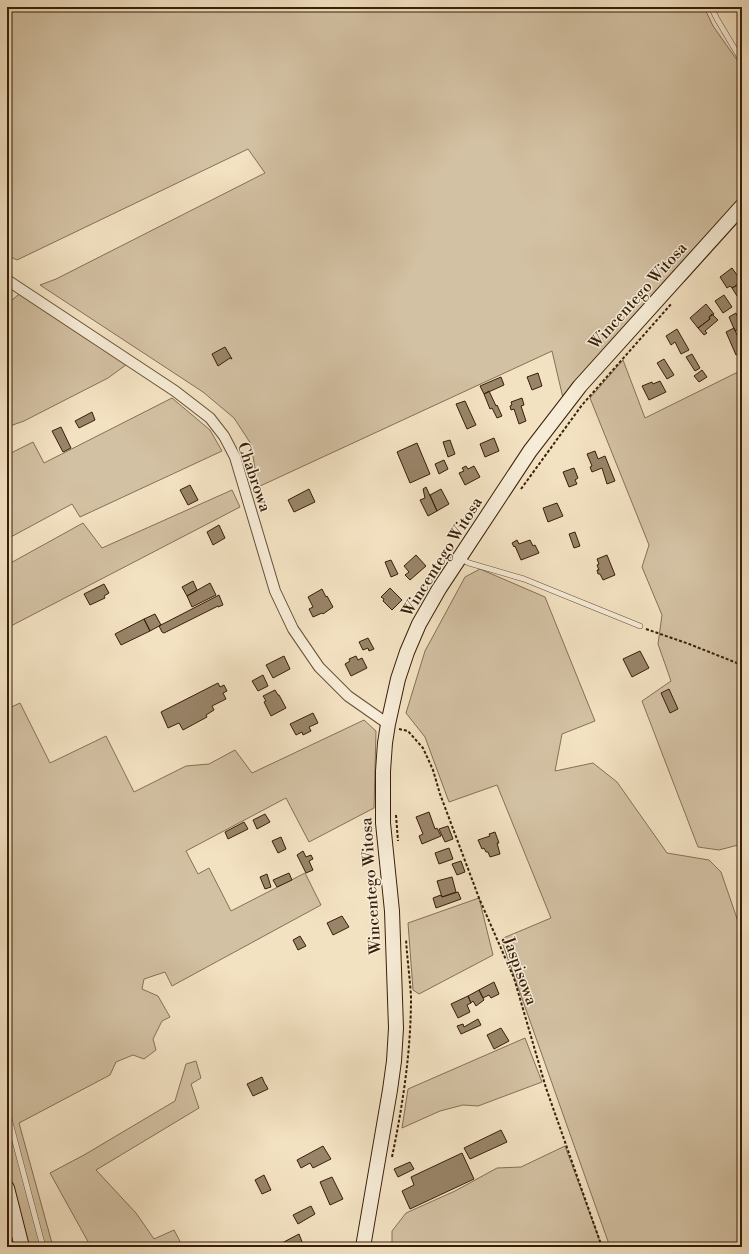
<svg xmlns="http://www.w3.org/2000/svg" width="749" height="1254" font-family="'Libre Bodoni',serif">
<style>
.green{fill:#d3c1a3;stroke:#857056}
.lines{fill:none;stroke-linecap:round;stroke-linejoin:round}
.stream{stroke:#816c52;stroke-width:3}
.building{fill:#998469;stroke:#371f09}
.service-casing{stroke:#665037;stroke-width:6}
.minor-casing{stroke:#665037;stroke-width:12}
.secondary-casing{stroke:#371f09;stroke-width:16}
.path{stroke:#371f09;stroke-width:2;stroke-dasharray:3 2;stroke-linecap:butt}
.service{stroke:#f7ecd7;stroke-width:5}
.minor{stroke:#f7ecd7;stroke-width:10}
.secondary{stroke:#f7ecd7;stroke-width:14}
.labels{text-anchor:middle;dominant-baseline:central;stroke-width:3;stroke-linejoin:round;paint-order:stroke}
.street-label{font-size:16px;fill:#371f09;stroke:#f7ecd7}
</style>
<rect width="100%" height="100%" fill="#f3e2c2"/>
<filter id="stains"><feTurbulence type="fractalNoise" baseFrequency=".005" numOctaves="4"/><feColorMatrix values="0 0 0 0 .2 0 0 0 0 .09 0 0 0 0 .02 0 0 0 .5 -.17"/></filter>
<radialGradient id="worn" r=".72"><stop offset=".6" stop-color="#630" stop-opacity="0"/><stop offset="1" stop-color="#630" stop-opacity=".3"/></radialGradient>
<path class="green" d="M7 7H704L713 26 742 67V218L684 282 563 398 552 351 258 487 251 444 234 418 203 392 40 285 56 279 265 173 248 149 17 260 7 255Z
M23 291 130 362 108 378 24 421 7 427V304Z
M623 360 645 418 742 370V844L719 850 698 847 642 701 671 681 658 644 662 615 642 567 649 545 590 398Z
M172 398 210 430 222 451 80 517 72 504 7 539V455L33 442 44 463Z
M232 490 240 507 7 628V565L83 523 102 548Z
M480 569 545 597 595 721 562 734 555 771 593 763 617 782 667 853 709 860 721 872 742 933V1247H610L501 939 551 918 497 785 449 802 425 737 406 713 425 651 465 577Z
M20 703 50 763 106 736 134 792 186 766 209 764 235 750 252 773 364 720 376 731 374 808 309 842 286 798 186 851 198 874 209 868 231 911 305 873 321 905 172 986 165 972 144 979 142 989 158 996 170 1017 162 1021 153 1039 156 1050 144 1059 133 1055 116 1062 110 1075 19 1123 53 1247H28L7 1163V709Z
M479 898 493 955 419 994 413 990 408 923Z
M525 1038 542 1082 478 1106 463 1105 440 1111 402 1128 408 1089Z
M196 1061 201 1078 191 1084 199 1108 96 1170 136 1213 154 1239 174 1230 183 1247H91L50 1173 84 1155 175 1101 186 1064Z
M565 1146 602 1247H392V1231L406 1213 455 1191 497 1168 521 1167Z"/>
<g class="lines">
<path class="stream" d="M7 1239 9 1247"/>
</g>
<path class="building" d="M732 268 742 282 732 288 730 286 727 288 720 277Z
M742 282V293L737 296 732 288Z
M724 295 732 307 723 313 715 301Z
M706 304 714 314 709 317 710 319 698 328 690 318Z
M736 313 742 327 735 331 729 317Z
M712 314 718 320 705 331 707 333 704 335 698 328 710 319 709 317Z
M734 328 742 346V352L736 355 726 332Z
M677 329 689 350 681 354 675 342 671 345 666 336Z
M225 347 232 359 230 358 218 366 212 354Z
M692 354 700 368 695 371 686 357Z
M664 359 674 375 667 379 657 363Z
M702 370 707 377 699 382 694 376Z
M538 373 542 386 532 390 527 377Z
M501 377 504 385 484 394 480 386Z
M660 381 666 392 649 400 642 386 652 382 653 384Z
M489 391 496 406 497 405 502 416 497 418 492 408 490 409 484 394Z
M522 398 524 405 521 406 526 421 519 424 514 409 511 410 510 406 512 405 511 402Z
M465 401 476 425 467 429 456 404Z
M92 412 95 420 79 428 75 421Z
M61 427 71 448 63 452 52 431Z
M494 438 499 451 485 457 480 444Z
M450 440 455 454 448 457 443 442Z
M417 443 430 474 410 483 397 452Z
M595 451 598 459 605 456 615 481 607 484 602 468 592 472 590 467 592 466 587 454Z
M444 460 448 469 439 474 435 464Z
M466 466 468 469 474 466 480 477 465 485 459 473 464 471 462 468Z
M574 468 578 478 575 480 577 484 569 487 563 472Z
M190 485 198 500 188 505 180 490Z
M426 487 437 511 428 516 420 500 425 498 423 489Z
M309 489 315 502 294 512 288 500Z
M441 489 449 504 437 511 430 495Z
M557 503 563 516 548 522 543 508Z
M219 525 225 538 213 545 207 532Z
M575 532 580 546 574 548 569 534Z
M517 540 519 544 530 540 533 546 535 545 539 553 521 560 515 546 514 547 512 543Z
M416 555 426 566 410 580 405 575 409 572 404 566Z
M607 555 615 575 603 580 600 574H598L597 570H599L597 565 599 564 597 559Z
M391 560 398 574 391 577 385 562Z
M193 581 197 590 187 596 182 587Z
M210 583 216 595 192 607 187 596Z
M104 584 109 593 104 596 105 598 90 605 84 594Z
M390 588 402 600 392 610 383 601 384 599 381 597Z
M322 589 326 597 327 596 333 607 323 614 322 613 313 617 309 609 313 607 308 597Z
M219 595 223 605 218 607V606L164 633 162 632 159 626Z
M155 614 161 625 150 631 144 619Z
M144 619 150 631 121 645 115 634Z
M368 638 374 649 369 651 368 648 363 650 359 642Z
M640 651 649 668 632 677 623 659Z
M284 656 290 669 273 678 266 665Z
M356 656 358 660 362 658 367 668 351 676 345 664 350 661 349 659Z
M263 675 268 686 258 691 252 681Z
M218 683 220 687 224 685 227 691 223 693 226 699 212 706 214 710 206 715 207 717 183 730 179 723 168 728 161 712Z
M669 689 678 709 670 713 661 693Z
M275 690 278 695H279L286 708 271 716 264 702 266 701 263 696Z
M313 713 318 723 309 727 311 731 303 735 302 732 296 735 290 724Z
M429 812 435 829 437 828 441 836 422 844 419 836 423 834 416 817Z
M265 814 270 822 257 829 253 820Z
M244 822 248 829 228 839 225 832Z
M448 826 453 839 445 842 439 829Z
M495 832 499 843H497L500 854 490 857 488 852H486L484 848 482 849 478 840 490 836 489 834Z
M281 837 286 849 278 853 272 841Z
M449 848 453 859 439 864 435 853Z
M303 851 306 857 311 855 313 859 309 861 313 870 306 873 297 855Z
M461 861 465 872 457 875 452 864Z
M289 873 292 880 277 887 273 880Z
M267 874 271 887 265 889 260 877Z
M452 877 456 892 442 897 437 881Z
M458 892 461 899 436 908 433 898 441 895 442 897Z
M342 916 349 927 333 935 327 923Z
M300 936 306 946 298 950 293 940Z
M494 982 499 994 491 998 489 995 483 998 479 990Z
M479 990 484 1000 476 1006 473 1001 471 1003 468 996Z
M468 996 471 1003 467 1005 470 1012 458 1018 451 1004Z
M478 1019 481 1025 461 1034 457 1026 463 1024 464 1027Z
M501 1028 509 1041 494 1049 487 1035Z
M262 1077 265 1084 266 1085 268 1089 253 1096 247 1084Z
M501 1130 507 1142 470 1159 464 1148Z
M323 1146 331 1159 313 1168 310 1163 301 1168 297 1160Z
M462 1153 474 1179 410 1209 402 1191 414 1185 411 1177Z
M410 1162 414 1169 398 1177 394 1169Z
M264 1175 271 1190 262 1194 255 1180Z
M332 1177 343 1199 330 1205 320 1182Z
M311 1206 315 1214 298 1224 293 1215Z
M299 1234 304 1247H284L282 1245V1243Z"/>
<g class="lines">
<g class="service-casing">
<path id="service" d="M711 7 717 19 742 61
M461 559 469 563 524 579 640 626
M7 1111 43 1247"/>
</g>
<g class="minor-casing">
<path id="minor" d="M7 280 175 391 210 418 224 436 235 457 275 591 293 629 319 667 348 696 388 724"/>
</g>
<g class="secondary-casing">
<path id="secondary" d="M7 1188 22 1247
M363 1247 390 1090 394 1061 396 1028 392 911 383 823V771L385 743 388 724 398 679 407 652 419 624 439 589 530 451 580 386 742 206"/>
</g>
<path class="path" d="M521 489 582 405 672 303
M646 629 689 644 742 665
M399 729 408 731 423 748 433 770 440 794 479 898 514 978 546 1088 602 1247
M396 815 398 841
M392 1157C403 1104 411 1051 411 997 410 978 407 958 406 939"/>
<use href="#service" class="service"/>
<use href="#minor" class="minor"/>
<use href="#secondary" class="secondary"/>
</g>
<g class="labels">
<g class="street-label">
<text transform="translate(638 296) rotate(-48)">Wincentego Witosa</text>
<text transform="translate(254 477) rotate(71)">Chabrowa</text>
<text transform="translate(442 557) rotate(-58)">Wincentego Witosa</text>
<text transform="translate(371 886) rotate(-94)">Wincentego Witosa</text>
<text transform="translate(520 971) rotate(70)">Jaspisowa</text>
</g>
</g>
<rect width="749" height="1254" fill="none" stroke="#f3e2c2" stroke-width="24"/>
<rect x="8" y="8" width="733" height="1238" fill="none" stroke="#371f09" stroke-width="2"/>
<rect x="12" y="12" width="725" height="1230" fill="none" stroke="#371f09"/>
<rect width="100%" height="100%" filter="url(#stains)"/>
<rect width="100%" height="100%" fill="url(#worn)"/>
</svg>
